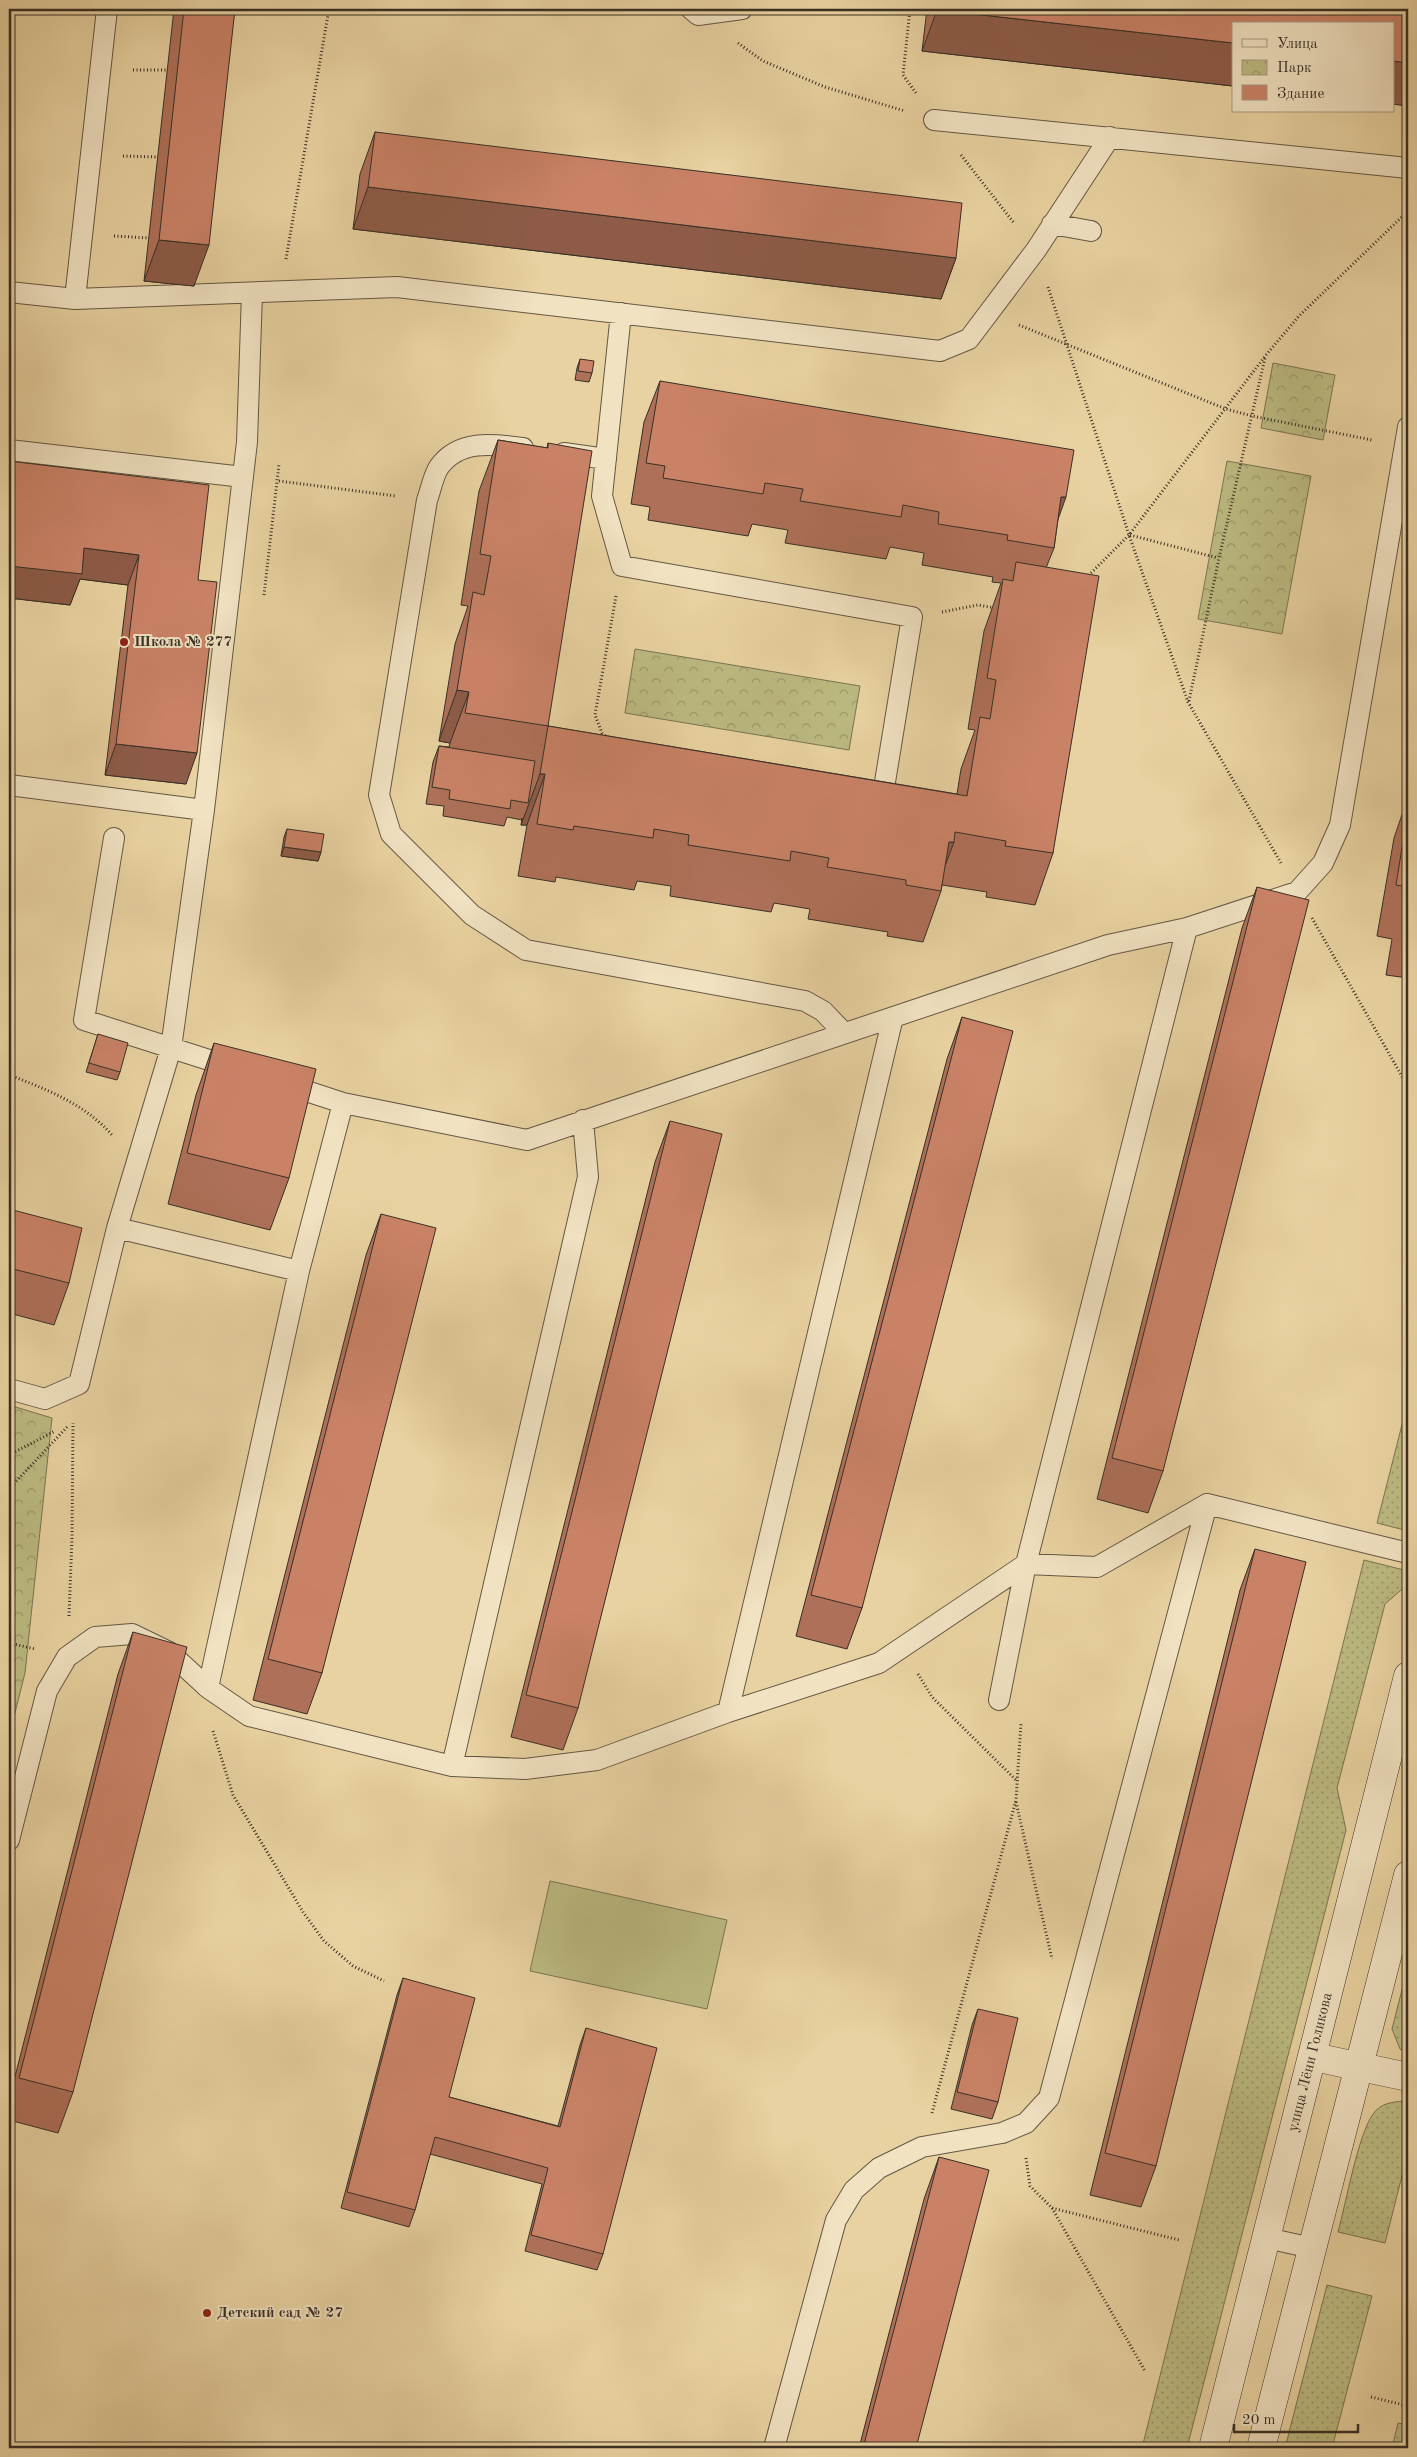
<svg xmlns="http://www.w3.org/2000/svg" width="1417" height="2457" font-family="'Old Standard TT',serif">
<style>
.grass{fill:url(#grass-dots);stroke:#7a7554}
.park{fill:url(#park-crowns);stroke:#7a7554}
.pitch{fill:#bcba81;stroke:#7a7554}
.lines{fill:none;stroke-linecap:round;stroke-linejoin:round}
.lane-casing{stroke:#645845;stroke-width:22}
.street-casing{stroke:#645845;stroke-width:29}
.secondary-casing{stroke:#383026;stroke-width:29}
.path{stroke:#383026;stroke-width:3;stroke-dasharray:1 2.5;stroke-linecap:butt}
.lane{stroke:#f1e2c2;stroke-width:20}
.street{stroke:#f1e2c2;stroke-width:28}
.secondary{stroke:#f1e2c2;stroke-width:28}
.wall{fill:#ae7059;stroke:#383026}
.shaded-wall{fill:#8d5b48;stroke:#383026}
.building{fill:#ca8267;stroke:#383026}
.poi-dot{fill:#8f2418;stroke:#f1e2c2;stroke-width:2}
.labels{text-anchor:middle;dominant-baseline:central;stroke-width:4;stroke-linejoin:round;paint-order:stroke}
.poi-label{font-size:15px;font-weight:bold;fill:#383026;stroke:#f1e2c2;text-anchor:start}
.street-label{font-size:15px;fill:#383026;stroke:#f1e2c2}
</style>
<defs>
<pattern id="grass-dots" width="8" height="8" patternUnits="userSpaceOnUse" patternTransform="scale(1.25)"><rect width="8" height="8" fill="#bcba81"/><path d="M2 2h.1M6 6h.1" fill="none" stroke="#9a9869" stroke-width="1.8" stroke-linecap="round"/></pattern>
<pattern id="park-crowns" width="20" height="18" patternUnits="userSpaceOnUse" patternTransform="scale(1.25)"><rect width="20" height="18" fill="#bcba81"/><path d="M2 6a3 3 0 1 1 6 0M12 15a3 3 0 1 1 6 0" fill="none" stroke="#9a9869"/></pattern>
</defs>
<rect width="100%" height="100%" fill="#e9d2a1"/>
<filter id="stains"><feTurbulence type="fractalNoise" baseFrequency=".004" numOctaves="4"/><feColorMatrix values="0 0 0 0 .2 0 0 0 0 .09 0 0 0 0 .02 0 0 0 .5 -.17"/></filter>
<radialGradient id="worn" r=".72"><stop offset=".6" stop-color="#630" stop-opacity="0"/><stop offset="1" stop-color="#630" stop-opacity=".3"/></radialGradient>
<path class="grass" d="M1408 1401V1531L1377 1523Z
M1364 1560 1408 1571V1584L1385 1604 1337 1788 1346 1830 1187 2448H1142Z
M1408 1966V2054L1400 2049 1392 2029Z
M1404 2101 1408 2102V2152L1385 2243 1338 2232C1346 2203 1358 2135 1373 2114 1381 2103 1392 2102 1404 2101Z
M1327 2285 1372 2296 1332 2448H1285Z
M1398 2423 1408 2425V2448H1392Z"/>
<path class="park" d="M1273 363 1335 375 1323 440 1261 428Z
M1227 461 1311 476 1282 634 1198 619Z
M635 649 860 686 849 750 625 713Z
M9 1405 52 1418 25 1673 9 1737Z"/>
<path class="pitch" d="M550 1881 727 1920 707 2009 530 1971Z"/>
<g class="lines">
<g class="lane-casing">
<path id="lane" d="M691 9 698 15 742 9
M934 120 1408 168
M1052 224 1091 231
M9 292 75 299 397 287 940 351 969 339 1036 250 1110 137
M75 299 107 9
M621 313 602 496 622 566 912 617 884 788
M523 448C493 444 459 439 439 467 433 476 431 490 427 500L379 795 391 834 472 915 526 950 805 1001 823 1011 844 1033
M9 450 243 477
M564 453 606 459
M9 785 204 810
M114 838 84 1020 234 1068
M285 1084 343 1103
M117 1228 299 1271
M9 1389 45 1399 79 1384 117 1228 171 1048 204 810 247 442 252 293
M1207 1504 1097 1567 1026 1564 879 1663 728 1712 597 1760 525 1769 452 1766 249 1716 208 1688 299 1271 343 1103 527 1140 1108 945 1187 928 1297 892 1323 863 1340 825 1408 427
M999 1700 1026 1564 1187 928
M728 1712 893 1017
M452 1766 588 1177 583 1120
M9 1840 47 1691 67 1657 95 1637 132 1634 169 1652 208 1688
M1267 2238 1312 2248
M774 2448 836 2220 854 2190 879 2168 922 2147 1002 2133 1026 2123 1049 2098 1207 1504 1408 1553"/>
</g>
<g class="street-casing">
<path id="street" d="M1314 2057 1408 2077"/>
</g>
<g class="secondary-casing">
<g id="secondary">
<path id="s1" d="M1213 2448 1408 1676"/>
<path d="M1261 2448 1408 1875"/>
</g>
</g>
<path class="path" d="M910 9 903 75 916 93
M738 43 763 61 825 87 905 111
M133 70H167
M961 155 1014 223
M123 156 158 157
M114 236 149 238
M286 259 329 9
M1048 287 1129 535 1188 702 1281 863
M1019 325 1226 409 1252 416 1372 440
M279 481 396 496
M1130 535 1218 558
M1086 578 1129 535 1266 355 1299 316 1408 211
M264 595 279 464
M942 612 978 605 995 608
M1189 701 1219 558 1265 358
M608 738 602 733 595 715 616 596
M1312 918 1408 1087
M9 1075C46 1089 85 1104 112 1135
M9 1455 55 1431
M9 1489 68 1426
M69 1616 72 1537 73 1423
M9 1643 35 1649
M918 1674 932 1697 1017 1781
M213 1731 233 1795 303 1912 324 1941 353 1966 384 1981
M1016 1802 1052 1959
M932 2113 1016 1800 1021 1723
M1026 2158 1030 2186 1052 2208 1179 2240
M1052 2208 1145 2371
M1371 2397 1408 2406"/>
<use href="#lane" class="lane"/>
<use href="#street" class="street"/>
<use href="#secondary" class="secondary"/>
</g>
<path class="wall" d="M174 9H235L194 286 144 281Z
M927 9H1400L1408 10V106L1393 104 1233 24V86L922 51Z
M375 132 956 258 941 299 353 229 360 174Z
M580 359 592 373 589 382 575 380 577 368Z
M660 381 1058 519 1054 548 1046 568 1053 853 1035 905 986 897 987 892 942 885 941 891 923 942 887 936 888 932 808 919 810 909 774 903 771 912 670 896 671 886 637 881 634 890 556 877 555 882 518 876 527 825H521L522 818V820L507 817 504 826 443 816 444 806 426 804 433 762 439 746 449 747 450 743 439 741 455 644 468 606 461 605 479 491 498 440 547 448 548 443V726L957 794 961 769 975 730 968 729 984 631 1001 583 992 582 993 577 922 565 924 553 890 547 886 559 785 543 788 530 752 524 748 536 648 520 650 507 631 504 644 422Z
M9 461 198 580 186 784 105 775 128 585 80 579 70 605 9 598Z
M1408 797V978L1386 975 1392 939 1377 936 1394 838Z
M287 829 321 852 318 861 281 856 284 837Z
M1257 887 1163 1471 1148 1513 1097 1499 1242 928Z
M962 1017 862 1608 847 1649 796 1636 947 1059Z
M98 1034 120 1072 117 1080 86 1072Z
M214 1043 289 1178 270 1230 168 1204 196 1095Z
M670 1121 578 1708 563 1750 511 1737 655 1162Z
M9 1209 69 1283 54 1325 9 1313Z
M381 1214 322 1673 307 1714 253 1700 366 1255Z
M1255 1549 1156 2166 1141 2207 1090 2195 1240 1590Z
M133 1632 73 2092 58 2133 9 2120V2100L118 1674Z
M403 1978 449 2097 558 2126 580 2045 586 2028 603 2254 597 2270 525 2251 542 2184 430 2154 415 2210 409 2227 341 2208 397 1995Z
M978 2009 998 2102 992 2119 951 2109 972 2025Z
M939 2157 916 2448H859L924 2199Z"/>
<path class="shaded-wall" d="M937 10 1233 43V86L922 51Z
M1393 61 1408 63V106L1393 104Z
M368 187 956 258 941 299 353 229Z
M159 240 209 245 194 286 144 281Z
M1061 497H1066L1051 539Z
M84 548 139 555 128 585 80 579 70 605 9 598V566Z
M457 690 469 692 450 743 439 741Z
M116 744 197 753 186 784 105 775Z
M540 774H545L527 825H521Z
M949 842H954L936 890Z
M284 847 321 852 318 861 281 856Z"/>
<path class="building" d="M184 9H235L209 245 159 240Z
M937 9H1400L1408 10V63L1393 61V24H1233V43L937 10Z
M375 132 962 203 956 258 368 187Z
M580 359 594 361 592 373 578 371Z
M660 381 1074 450 1066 497H1061L1054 548 1007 540 1008 535 938 524 939 512 903 505 901 517 800 501 803 489 765 483 763 494 663 478 665 466 646 463Z
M498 440 548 448V443L592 451 548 726 967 796 980 717 990 719 996 680 987 678 1003 579 1013 581 1016 562 1099 576 1053 853 1005 846 1006 841 955 832 954 842H949L941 891 906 885V880L827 867 829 858 791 851 790 861 688 845 689 835 654 829 653 838 574 826 573 830 537 824 545 774H540L548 726 465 713 469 692 457 690 473 592 484 595 491 556 480 554Z
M9 461 209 485 198 580 217 582 197 753 116 744 139 555 84 548 82 574 9 566Z
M439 746 535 761 528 803 511 800 510 809 449 799 450 790 432 787Z
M1408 810V887L1396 885Z
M287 829 324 834 321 852 284 847Z
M1257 887 1309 900 1163 1471 1112 1458Z
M1408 901V924L1404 923Z
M962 1017 1013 1031 862 1608 811 1595Z
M98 1034 128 1043 120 1072 89 1063Z
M214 1043 316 1069 289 1178 187 1153Z
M670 1121 722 1134 578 1708 526 1695Z
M9 1209 82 1228 69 1283 9 1268Z
M381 1214 436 1228 322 1673 268 1659Z
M1255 1549 1306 1562 1156 2166 1105 2153Z
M133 1632 187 1647 73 2092 19 2078Z
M403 1978 475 1998 449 2097 560 2127 586 2028 657 2048 603 2254 531 2235 548 2168 435 2137 415 2210 347 2192Z
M978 2009 1018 2018 998 2102 957 2092Z
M939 2157 989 2170 916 2448H863Z"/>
<g class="poi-dot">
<circle cx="124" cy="642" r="5"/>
<circle cx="207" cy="2313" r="5"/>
</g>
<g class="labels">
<g class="poi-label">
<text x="134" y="642">Школа № 277</text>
<text x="217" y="2313">Детский сад № 27</text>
</g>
<g class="street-label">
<text stroke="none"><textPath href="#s1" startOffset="398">улица Лёни Голикова</textPath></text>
</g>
</g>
<rect width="1417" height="2457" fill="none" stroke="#e9d2a1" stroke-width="30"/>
<rect x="10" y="10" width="1397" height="2437" fill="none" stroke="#383026" stroke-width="2.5"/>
<rect x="15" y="15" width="1387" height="2427" fill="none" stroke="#383026"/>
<rect x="1232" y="22" width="162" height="90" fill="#f1e2c2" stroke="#a79b84"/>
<rect x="1242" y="39" width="25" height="8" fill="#f1e2c2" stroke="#a79b84"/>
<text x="1277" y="48" font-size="15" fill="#383026">Улица</text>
<rect x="1242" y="60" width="25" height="15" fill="url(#park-crowns)" stroke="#a79b84"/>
<text x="1277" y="72" font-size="15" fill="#383026">Парк</text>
<rect x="1242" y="85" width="25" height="15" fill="#ca8267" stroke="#a79b84"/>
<text x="1277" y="98" font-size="15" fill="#383026">Здание</text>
<path d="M1234 2424v8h124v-8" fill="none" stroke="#383026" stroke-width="2.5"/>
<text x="1242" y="2424" font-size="15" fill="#383026" stroke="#f1e2c2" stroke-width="4" paint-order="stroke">20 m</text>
<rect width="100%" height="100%" filter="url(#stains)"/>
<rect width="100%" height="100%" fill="url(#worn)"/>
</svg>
